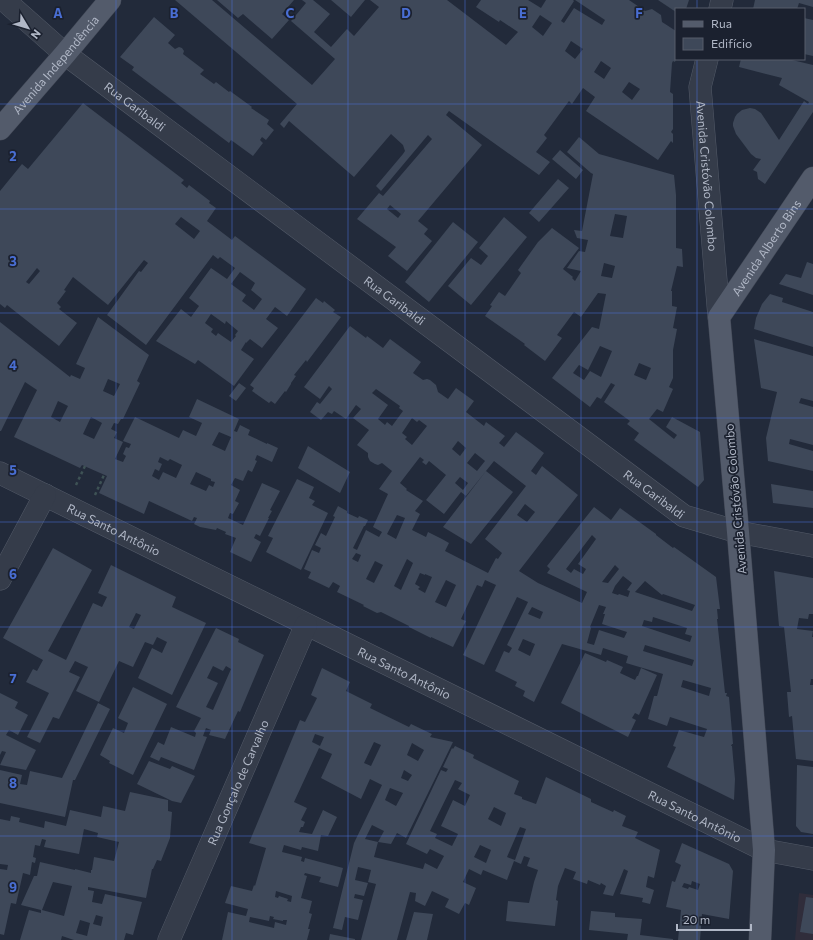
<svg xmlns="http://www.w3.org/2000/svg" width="813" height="940" font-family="Commissioner,sans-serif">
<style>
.medical{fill:#302d3b}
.building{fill:#3e4859;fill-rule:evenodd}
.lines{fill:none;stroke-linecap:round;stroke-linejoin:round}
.minor-casing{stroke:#535a68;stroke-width:23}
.major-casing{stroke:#3f4553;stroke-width:23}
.path{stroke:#3e5255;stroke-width:2.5;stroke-dasharray:3 3;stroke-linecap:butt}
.minor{stroke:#353c4a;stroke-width:22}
.major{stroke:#535b6b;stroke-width:22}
.grid{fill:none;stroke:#496ed3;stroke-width:1;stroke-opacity:0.55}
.labels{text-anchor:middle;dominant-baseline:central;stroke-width:3.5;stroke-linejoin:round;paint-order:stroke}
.street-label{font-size:12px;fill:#b0b7c6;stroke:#1b212f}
.grid-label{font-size:13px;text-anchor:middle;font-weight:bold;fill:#496ed3;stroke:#1b212f;stroke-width:3.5;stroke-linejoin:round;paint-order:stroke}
</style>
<rect width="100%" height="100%" fill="#222a3a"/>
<path class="medical" d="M799 893 813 895V940H795Z"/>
<path class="building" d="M175 0H212L312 85 335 59 291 21 306 3 302 0H313L330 14 314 32 331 47 347 29 354 36 379 7 370 0H447L506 45 518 32 500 20 499 22 476 7 481 0H528L541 8 546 0H573L574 1 561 21 564 23 574 8 602 25 605 20 575 0H629L645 11 652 9 661 15 662 22 676 31V59L675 62 673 61 672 63 670 92 673 94V129L671 132 673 134V143L671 141 658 160 586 111 595 97 583 88 572 104 569 101 544 135 547 138 536 152 550 162 539 175 449 111 446 115 482 145 418 221 428 229 424 234 432 241 407 271 388 256 396 247 357 219 379 193 383 196 432 139 428 135 381 191 376 186 403 154 405 151 403 145 391 134 354 177 289 121 284 128 280 124 297 104ZM540 15 552 23 543 36 532 27ZM571 41 583 49 575 59 565 51ZM601 61 611 68 604 79 594 72ZM629 82 640 89 632 100 622 92ZM390 205 401 214 398 218 387 209Z
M217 0H294L282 14 289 20 272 39 243 14 238 18Z
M331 0H365L351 17Z
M658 0H689L686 9H676V12Z
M755 0H813V7L799 3 797 9H753Z
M154 17 175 35 168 43 175 49 179 47 182 48 184 51 183 54 204 70 200 74 214 84 216 82 229 92 230 91 252 107 251 108 269 120 267 124 274 130 266 140 262 137 260 140 263 143 253 156 231 140 229 143 132 70 134 67 120 57Z
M804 18 813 20V56L804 54Z
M741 59H788L813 65V112L765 184 758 179 757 172 753 170 761 159 756 158 751 154 736 134 733 126V123L735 117 737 114 742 110 750 108 755 109 761 113 779 140 804 101 808 104 809 102 779 85 782 78 739 67Z
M83 103 184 180 181 183 187 188 189 185 210 201 209 203 216 208 207 221 232 240 235 236 306 289 287 316 275 307 266 319 278 328 262 348 250 339 246 343V342L241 350 254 359 234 386 198 360 195 364 156 341 181 309 191 317 199 306 189 298 211 268 227 279 235 268 220 257 218 259 213 255 146 345 107 315 139 271 141 272 148 263 144 260 108 305 73 277 64 290 66 291 57 303 61 307 59 309 77 323 59 346 7 305 5 308 0 304V191L22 164 28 169ZM181 217 200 231 194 239 175 224ZM37 268 40 271 29 284 26 282ZM240 272 255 283 251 290 262 299 254 310 242 301 246 295 231 284ZM211 314 225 324 226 321 238 331 235 335 236 336 231 342 218 333 216 336 211 332 213 329 205 323Z
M579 137 599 154 674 175 676 195V248L682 249 683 267 677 266 671 291H672V306L677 307 673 328 677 329 673 350V378L669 387 673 389 663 412 657 409 649 419 674 439 677 435 666 427 672 417 700 432 704 480 698 487 634 440 639 433 627 424 630 421 604 402 615 385 611 383 601 399 597 397 590 407 552 378 592 327 599 329 606 294 598 293 581 317 574 312 557 335 562 338 545 361 524 345 525 344 485 316 492 306 490 305 499 292 505 296 521 273 518 270 538 242 552 228 579 248 563 269 573 277 572 278 575 281 581 271 567 268 579 251 585 252 588 240 577 238 574 230 582 231 593 174 591 173 567 152ZM615 214 627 216 623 238 610 236ZM604 263 615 266 612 278 601 276ZM600 346 612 351 601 377 590 371 584 380 573 373 579 365 588 370ZM639 363 651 368 646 380 634 375Z
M560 150 583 170 576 179 552 159Z
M558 179 569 188 539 222 529 213Z
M504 217 527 237 471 305 448 286 471 258 481 265 488 256 479 248Z
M453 222 478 242 429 302 405 282Z
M807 262 813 264V295L779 284 786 274 801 278Z
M770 294 783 298 782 302 813 312V347L754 329 756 318 762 304Z
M316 298 323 303 324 301 335 310 333 312 341 317 307 362 306 360 294 375 296 376 291 383V384L286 392 285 391 275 404 271 401 269 403 252 391 254 388 250 385Z
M98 317 149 355 137 381 140 383 123 419H121L118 424 114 423 111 429 117 432 114 438 123 442 115 459 123 462 126 456 123 454 126 447 129 448 131 444 123 441 135 417 179 438 183 430 196 436 202 423 189 417 197 399 239 419 234 431 237 432 240 425 250 430 248 435 267 444V443L278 448 272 462 257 455 255 460 257 461 252 472 248 470 243 481 235 478 231 485 240 490 235 501 239 503 233 514 230 513 228 518 243 525 262 483 280 491 270 510 272 511 268 518H269L260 536 256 534 254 538 261 542 251 562 230 552 236 538 225 534 226 532 217 528 216 530 200 527 194 524 197 518 194 517 192 521 149 501 144 514 99 493 107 476 82 465 80 468 14 437 37 390 25 382 1 431H0V322L70 377 71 375 80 379 85 368 76 364ZM108 379 120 384 114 396 103 391ZM58 401 68 406 60 422 51 417ZM91 417 102 423 94 439 83 434ZM219 432 231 437 225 451 212 445ZM160 457 168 461 170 459 182 465 176 478 163 472 159 480 152 476 155 469 159 471 162 464 158 462ZM196 472 211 479V481L215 482 213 487 209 485 206 491 190 484Z
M350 326 366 338 367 336 383 348 390 339 421 362 413 373 423 380 427 379 430 380 436 385 438 392 448 399 456 388 474 401 466 412 484 426 486 422 505 436 499 443 504 447 516 432 531 443 544 453 531 471 536 475 542 466 578 495 519 571 538 583 582 603 587 592 547 573 550 569 547 566 594 507 611 520 620 508 656 534V535L673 548 674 547 716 577 720 609H717L718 619H717L725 693H727L726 696 729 697 733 744H732L731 746H732L735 779 734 800 667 767 676 747 673 746 679 730 704 737 707 729 670 717 667 726 648 719 654 696H657L663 674 626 663 628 656 603 648 601 655 562 644 534 702 523 696 525 691 515 686 517 682 495 671 504 651 509 653 512 648 507 645 528 602 517 597 484 665 463 655 496 585 485 580 482 587 477 585 461 619 466 621 453 647 431 637V638L409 627V626L381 612 377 613 363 606 364 605 337 592 340 586 333 582 329 588 308 578 311 572 304 569 312 550 319 553 321 548 315 545 321 533 326 536 335 517 333 516 338 506 347 511V513L358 518 359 516 368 520 365 526H364L353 548 357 550 366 530 379 537 382 532 373 527 388 494 379 489 392 471 382 463 378 465 375 464 370 461 368 457V453L357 445 369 430 353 418 361 409 356 405 346 419 334 411 332 414 328 412 321 420 310 412 317 402 320 404 332 389 329 386 320 399 304 387ZM376 389 400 406 399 408 403 411 392 426 387 422 385 425 378 419 388 405 372 393ZM412 418 417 422 419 420 427 426 412 445 405 439 407 437 402 433ZM458 441 466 448 460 456 452 449ZM475 453 485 461 477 471 467 463ZM420 457 424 460 422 462 426 465 429 461 446 475 426 500 444 514 461 492 466 496 494 461 526 486 485 539 502 553 498 559 496 558 488 573 445 551 449 543 442 539 428 532 426 537 412 530 420 514 415 511 423 501 406 490 407 489 400 483ZM460 477 468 483 463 490 455 483ZM525 504 535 512 527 522 517 515ZM397 515 405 518 396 539 387 534ZM592 535 596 539 578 564 586 569 583 574 574 569 571 573 566 569ZM356 553 361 555 358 562 352 559ZM407 559 413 563 401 590 394 586ZM375 561 383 565 374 583 366 579ZM615 565 619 569 608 583 602 582ZM420 573 425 575V574L432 577 425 593 418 589 420 587 415 584ZM623 576 632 583 627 590 630 591 628 597 619 594 618 595 612 593 615 586ZM446 580 456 585 446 607 435 602ZM645 581 662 595 663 594 695 605 692 611 635 592ZM599 605 606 607 603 614H605L602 624 627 632 624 638 599 630 594 645 587 643 591 628 590 627ZM532 607 543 612 540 619 528 614ZM653 617 687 628 685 634 692 636 690 642 642 626 644 620 652 622ZM523 639 535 644 530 656 518 650ZM645 645 694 660 692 666 643 651ZM683 680 711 688 709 696 681 687Z
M754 339 813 356V401L801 398 799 403 813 407V445L790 439 789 444 813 451V471L768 461 766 438 777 392 761 388Z
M239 383 246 388 236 401 229 396Z
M308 446 350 472 340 493 298 468Z
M486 471 513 492 471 544 443 527Z
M297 479 314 487 309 498 315 501 312 505 328 513 301 570 266 552 273 538 268 536Z
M771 484 813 491V508L773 503Z
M53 548 92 570 48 651 66 660 93 603 102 607 107 597 98 593 111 565 176 597 172 607 206 623 172 695 138 678 152 648 162 653 167 642 157 637 153 645 145 642 133 667 119 661 99 702 76 691 88 667 75 661 69 672 80 677 59 719 53 717 40 743 27 737 49 693 26 682 33 669 37 671 43 660 3 638ZM136 613 141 615 134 629 129 627Z
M774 571 813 578V614H809L808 619 799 618 797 629 813 631 812 637H813V679H811L810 685H813V761L796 759 792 716 789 717 787 692H791L784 627 779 626Z
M216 628 239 639 238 642 264 655 240 712 238 711 225 739 209 735 211 730 206 728 203 736 207 737 194 770 161 757 159 761 150 757 158 742 164 745 171 727 195 737 196 733 194 731 201 718 176 707ZM213 666 223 671 226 666 231 669 213 710 206 707 218 683 207 678Z
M585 653 606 662 607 660 623 667 620 673 635 680 637 676H638L641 668 657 675 639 715 635 713 632 718 636 720 628 737 561 703Z
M322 668 350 682 346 691 372 704 370 708 409 727 411 724 432 734 430 737 453 742 406 838 397 833 391 844 378 842 384 831 372 825 365 839 378 842 374 857 423 869 425 863 437 869 444 856 430 849 427 854 406 844 441 770 446 772 448 769 443 767 452 748 453 749 455 746 474 755 473 758 519 781 514 794 522 797V799L536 804 546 777 591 799V802L613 812 614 810 626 816 622 826 638 832 635 838 660 850 654 878 648 876 646 887 654 890 650 904 642 902 643 898 620 894 628 871 624 869 613 896 603 894 606 886 601 883 600 885 588 880 587 884 573 879 576 872 565 868 558 886 556 900 558 901 555 926 506 921 508 901 529 903 534 882 538 870 527 866 530 858 524 856 521 864 514 861 507 880 483 870 481 875 469 869 463 882 476 888 469 905 465 903 459 914 445 907 449 899 432 891 425 906 415 901 416 893 410 892 397 940H361L376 884 368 882 371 870 358 867 355 880 368 883 364 896 355 894 354 898 363 900 358 920 345 917 342 930 333 928 354 843 382 785 370 779 361 799 321 778 332 754 319 748 294 802 307 808 301 820 305 822 303 827H301L299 832 312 834 323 810 337 817 328 836 321 835 318 851 302 847 301 850 284 845 282 852 302 857 301 861 304 862 305 858 343 868 338 887 319 882 321 877 305 873 304 875 307 876 301 898 312 901 309 913 312 914 308 929H310L307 940H222L228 912 246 916 248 909 225 903 231 886 252 891 254 885 255 886 266 848 249 843 300 720 305 722 317 698 311 695ZM315 734 324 737 320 746 312 742ZM374 742 381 745 371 766 364 763ZM412 743 424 750 418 761 407 755ZM404 770 412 775 408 781 401 778ZM455 780 462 783 458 789 470 795 465 806 453 800 441 826 458 834 452 846 435 838 437 834 430 831ZM390 788 403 793 396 806 385 800ZM494 807 506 813 501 826 488 819ZM520 827 526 829 515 860 507 857ZM480 845 491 850 486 863 474 857ZM276 891 292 896 291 902 287 901 288 899 279 896 278 898 275 897ZM270 916 274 917 273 919 283 921V920H287L286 925 275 922 274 928 249 922 250 917 269 921Z
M133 687 167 704 133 775 109 763 110 761 100 755 113 728 124 733 128 723 118 718Z
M0 693 18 702 15 708 28 715 18 735 9 730 6 735 36 750 26 770 0 765 6 752 2 751 0 755Z
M98 703 110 709 75 780H73L65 817 0 803V770L22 775 20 784 27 785 30 771 62 778Z
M149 761 170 769 172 766 195 776 181 803 172 801 137 784Z
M797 765 813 767V834L801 832 796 826Z
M130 792 168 800V811L172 812 170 838 161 861 157 860 153 869H152L146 898 88 887V890L94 891 92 902 102 904 105 894 142 902 133 935 126 933 124 940H74L62 936 61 940H20L29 910 41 913V910L21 905 34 876H37L40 862 75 870V869L91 873V870H92L94 857 114 861 119 842 97 837 98 833 84 829 79 854 44 847 46 840 42 839 40 846 35 845 33 857 36 858 35 863 32 862 30 875 23 873 16 904 11 903 4 935 0 934V869L7 870 8 865 0 864V819L10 821 11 816 20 818 19 822 44 828 45 821 66 826 70 810 101 817 103 806 125 811ZM53 882 72 886 64 916 42 910ZM96 915 103 917 101 926 93 924ZM80 920 90 923 87 936 76 933Z
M682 843 729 864 733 871 729 919 702 914 700 940H678L681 910 666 907 672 881 675 882 681 865 675 862ZM692 881 700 884 698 890 689 887 688 889 682 887 684 883 691 885Z
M806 897 813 898V934L800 932Z
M591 911 615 913V917L642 919 640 935 673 939V940H627L628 934 589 930Z
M414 912 433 914 427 940H406Z
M330 934 355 939V940H329Z"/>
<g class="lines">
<g class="minor-casing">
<g id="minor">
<path id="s1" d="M4 0 65 54 684 516 738 532 813 546"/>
<path d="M720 9 722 0"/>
<path id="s2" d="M707 59 700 87 719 317"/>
<path id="s3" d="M0 473 764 850 813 859"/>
<path d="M0 579 45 495"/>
<path id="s4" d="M169 940 306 625"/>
</g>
</g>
<g class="major-casing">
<g id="major">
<path id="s5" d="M0 129 65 54 110 0"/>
<path id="s6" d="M760 940 764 850 738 532 719 317 813 178"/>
</g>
</g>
<path class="path" d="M76 485 85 466
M95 495 104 475"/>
<use href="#minor" class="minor"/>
<use href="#major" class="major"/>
</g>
<path class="grid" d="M116 0V940M232 0V940M348 0V940M465 0V940M581 0V940M697 0V9M697 59V940M0 104H813M0 209H813M0 313H813M0 418H813M0 522H813M0 627H813M0 731H813M0 836H813"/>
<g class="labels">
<g class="street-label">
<text stroke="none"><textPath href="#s5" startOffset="85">Avenida Independência</textPath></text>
<text stroke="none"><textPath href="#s1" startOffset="169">Rua Garibaldi</textPath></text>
<text stroke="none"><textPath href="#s2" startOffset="118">Avenida Cristóvão Colombo</textPath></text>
<text stroke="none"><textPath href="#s6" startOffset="709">Avenida Alberto Bins</textPath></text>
<text stroke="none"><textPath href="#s1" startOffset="493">Rua Garibaldi</textPath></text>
<text stroke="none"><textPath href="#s1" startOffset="817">Rua Garibaldi</textPath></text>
<text transform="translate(735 499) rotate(-95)">Avenida Cristóvão Colombo</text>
<text stroke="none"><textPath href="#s3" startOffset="127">Rua Santo Antônio</textPath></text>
<text stroke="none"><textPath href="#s3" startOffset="451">Rua Santo Antônio</textPath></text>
<text stroke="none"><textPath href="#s4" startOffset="172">Rua Gonçalo de Carvalho</textPath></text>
<text stroke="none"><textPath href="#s3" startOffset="775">Rua Santo Antônio</textPath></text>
</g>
</g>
<g class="grid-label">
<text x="58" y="18">A</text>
<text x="174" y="18">B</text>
<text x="290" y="18">C</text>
<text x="406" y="18">D</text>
<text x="523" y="18">E</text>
<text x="639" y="18">F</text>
<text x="13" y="161">2</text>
<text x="13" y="266">3</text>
<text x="13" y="370">4</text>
<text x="13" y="475">5</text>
<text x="13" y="579">6</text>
<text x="13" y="683">7</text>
<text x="13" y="788">8</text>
<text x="13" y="892">9</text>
</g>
<rect x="675" y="8" width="130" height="52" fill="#1b212f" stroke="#575d6b"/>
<rect x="683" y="21" width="20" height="6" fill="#535b6b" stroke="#575d6b"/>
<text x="711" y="28" font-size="12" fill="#b0b7c6">Rua</text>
<rect x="683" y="38" width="20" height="12" fill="#3e4859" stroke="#575d6b"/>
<text x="711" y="48" font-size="12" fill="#b0b7c6">Edifício</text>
<g transform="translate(28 28) rotate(128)" stroke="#1b212f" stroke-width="3" paint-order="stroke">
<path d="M0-3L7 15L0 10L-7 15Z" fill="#b0b7c6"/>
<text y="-6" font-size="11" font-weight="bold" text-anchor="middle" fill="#b0b7c6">N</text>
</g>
<path d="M677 924v6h74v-6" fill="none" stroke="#b0b7c6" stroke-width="2"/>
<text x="683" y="924" font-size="12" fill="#b0b7c6" stroke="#1b212f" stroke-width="3" paint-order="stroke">20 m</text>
</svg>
